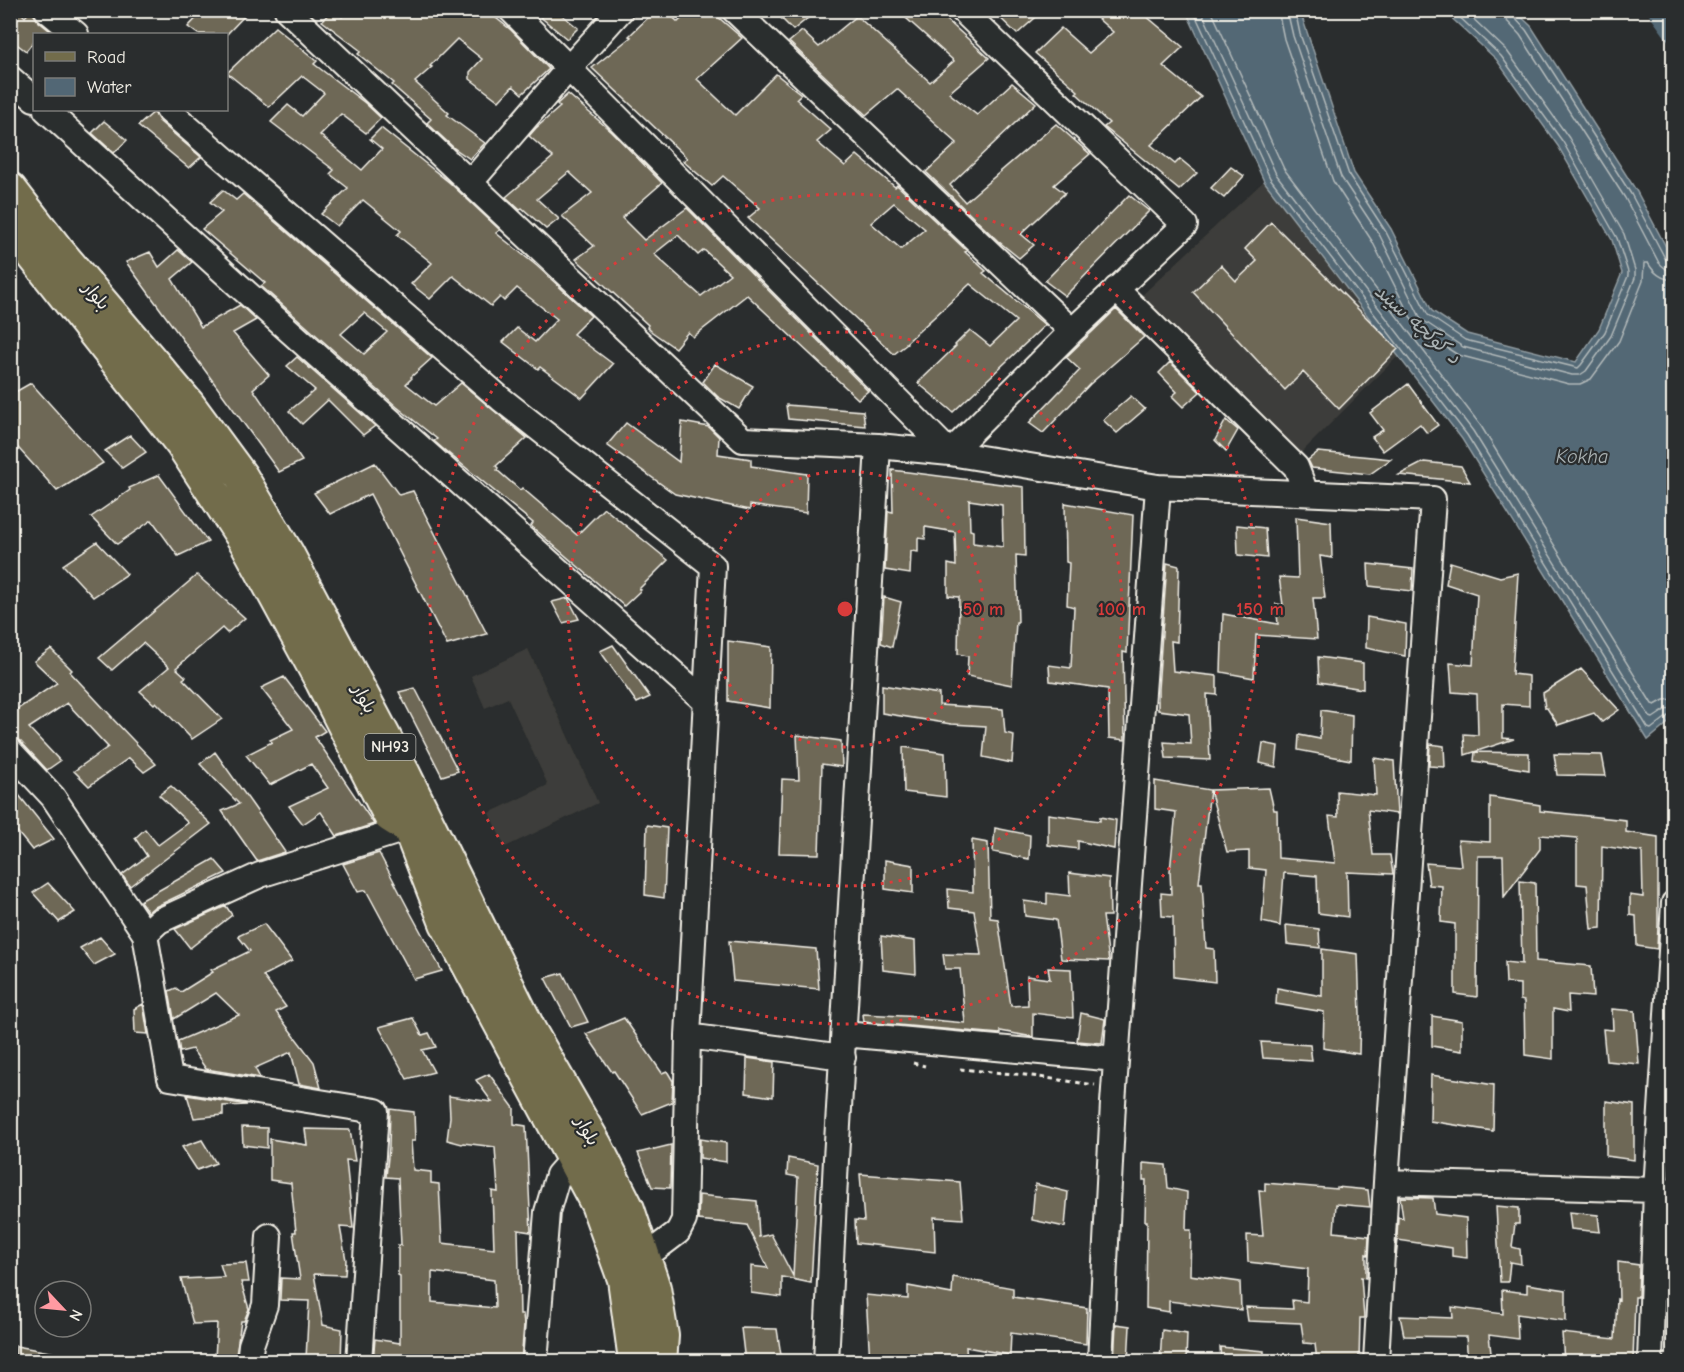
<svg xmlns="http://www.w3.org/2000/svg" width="1684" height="1372" font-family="'Comic Neue','Playpen Sans Arabic',sans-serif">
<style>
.built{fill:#3e3e3a}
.water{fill:#526775;stroke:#939ea3;stroke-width:1.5}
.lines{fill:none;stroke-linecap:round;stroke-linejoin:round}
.shore{stroke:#b3baba;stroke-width:1.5}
.canal{stroke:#526775;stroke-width:20}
.building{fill:#6e6757;stroke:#f4f1e8;stroke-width:1.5;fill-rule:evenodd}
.minor-casing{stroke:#f4f1e8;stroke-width:28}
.major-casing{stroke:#f4f1e8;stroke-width:36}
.path{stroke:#f4f1e8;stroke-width:3;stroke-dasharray:4.5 4.5;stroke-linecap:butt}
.minor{stroke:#2a2d2e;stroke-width:24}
.major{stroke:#726c4b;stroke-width:32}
.ring{fill:none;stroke:#d93c3b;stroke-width:3;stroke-dasharray:3 6}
.labels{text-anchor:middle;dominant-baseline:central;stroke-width:4.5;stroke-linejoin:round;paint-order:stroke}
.shield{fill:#2a2d2e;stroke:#b7b6b0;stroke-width:1.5}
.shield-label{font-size:16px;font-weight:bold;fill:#f4f1e8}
.street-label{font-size:18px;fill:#f4f1e8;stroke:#2a2d2e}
.water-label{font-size:20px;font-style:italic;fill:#abb3b4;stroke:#2a2d2e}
.centre{fill:#d93c3b;stroke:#2a2d2e;stroke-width:3}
.ring-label{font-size:18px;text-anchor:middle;font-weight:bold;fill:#d93c3b;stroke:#2a2d2e;stroke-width:4.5;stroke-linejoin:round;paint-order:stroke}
</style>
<rect width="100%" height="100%" fill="#2a2d2e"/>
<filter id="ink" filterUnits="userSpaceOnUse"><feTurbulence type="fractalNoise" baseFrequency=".0167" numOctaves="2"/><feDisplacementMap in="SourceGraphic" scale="12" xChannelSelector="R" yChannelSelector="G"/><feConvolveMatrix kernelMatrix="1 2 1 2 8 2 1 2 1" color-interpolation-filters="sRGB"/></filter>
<g filter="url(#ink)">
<path class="built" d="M1264 181 1398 356 1299 455 1140 297Z
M528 649 598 803 505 847 489 813 548 785 508 698 485 708 471 676Z"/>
<path class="water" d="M1186 11H1300L1354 173 1391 229 1432 311 1467 334 1576 362 1599 329 1622 273 1612 240 1558 146 1496 59 1444 11H1515L1531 26 1637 192 1674 262 1673 719 1648 740 1462 439 1264 181Z"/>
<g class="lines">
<path class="shore" d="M1193 10 1270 178 1467 435 1648 728 1651 729 1668 716 1674 715
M1201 10 1276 174 1473 431 1650 717 1653 718 1665 710 1674 708
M1211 10 1284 169 1481 426 1652 704 1655 705 1664 700 1674 699
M1278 10 1284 39 1333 181 1372 241 1413 322 1419 330 1458 355 1569 384H1580L1591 379 1619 341 1643 281 1644 263H1648C1654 273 1661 279 1674 280
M1287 10 1293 36 1341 177 1380 236 1421 319 1463 347 1572 375H1580L1586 371 1611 336 1635 278V270L1624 234 1569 138 1507 51 1464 10
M1295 10 1300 34 1349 175 1386 232 1428 315 1465 340 1578 368 1581 365 1605 332 1628 276V272L1617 238 1563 142 1501 56 1452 10
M1504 10 1507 21 1520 35 1625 198 1659 263 1666 269 1674 271
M1512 10 1513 16 1526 30 1631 194 1666 260 1669 263H1674"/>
<path class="canal" d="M1658 10 1674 32"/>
</g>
<path class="building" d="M10 10H18L25 17 31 10 38 21 54 34H34V41L26 51 10 39Z
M204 10H250L227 34H198L188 27Z
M332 10H334L342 17 349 10H486L511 30 549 69 522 94 513 86 499 101 470 79V72L482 59 457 39 430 66 432 67 415 82 449 113 447 115 485 143 470 159 454 148 427 123 431 119 392 85 394 83 358 54 361 51 322 21Z
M532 10H556L578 28 567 39Z
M656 10H665L678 22 690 10H710L742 38 697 79 735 115 776 74 801 94 796 99 831 130 817 142 845 166 857 155 895 187 897 185 967 251 965 252 986 271 983 273 1045 325 953 412 918 383 956 346 955 345 970 330 990 346 1016 321 970 284 906 343 907 344 894 354 748 218 760 208 723 176 712 186 683 161 687 158 592 68 631 37 629 36ZM894 203 925 229 901 249 871 223Z
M773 10H818L793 30Z
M897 10H936L989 58 949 93 977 115 1012 83 1036 103 950 185 965 202 1056 124 1090 154 1054 185 1065 193 1021 234 1034 245 1019 258 998 241 926 172 957 143 897 89 866 115 789 42 802 31 819 47 857 16 930 82 954 61Z
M992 10H1044L1017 34Z
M1088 10H1139L1183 47 1163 66 1201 97 1151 145 1175 164 1180 159 1197 173 1179 190 1162 176 1163 175 1104 127 1109 123 1076 93 1078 91 1035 53 1061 28 1089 53 1113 32Z
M275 27 317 61 314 64 365 103 381 118 366 133 341 114 320 135 362 170 382 149 370 139 381 128 450 183 500 230 496 233 537 266 591 316 573 334 613 364 582 398 540 367 538 369 503 342 517 328 535 342 557 319 517 288 504 301 500 297 491 306 453 276 430 299 411 284 432 263 397 235 401 231 363 200 337 226 321 214 348 188 330 174 334 170 271 122 288 105 302 116 324 93 302 76 269 107 227 73Z
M568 94 612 132 662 183 622 218 644 240 687 208 868 391 858 399 747 295 693 337 688 332 675 348 652 332 647 327 648 325 576 259 594 246 562 216 592 193 569 172 537 199 559 219 546 229 522 208 520 210 506 197 553 157 529 136 536 128 560 107 557 104ZM678 235 698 255 704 250 730 274 701 296 654 254Z
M154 112 159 121 201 157 189 168 138 126Z
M104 121 127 140 114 153 92 133Z
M1231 167 1244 176 1224 198 1211 188Z
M223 190 236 200 243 194 432 358 411 377 412 378 406 384 434 406 461 383 527 438 496 466 498 468 497 470 520 490 522 488 577 535 604 508 668 560 639 589 641 590 624 606 531 526 533 523 442 448 434 441 437 439 397 407 261 286 265 283 202 229 222 212 210 202ZM364 313 387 332 364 354 341 334Z
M1129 195 1149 211 1065 296 1045 281Z
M1271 222 1398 349 1339 409 1303 372 1285 390 1193 292 1221 265 1236 281 1257 261 1245 249Z
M178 250 192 262 172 279 201 327 240 305 256 320 233 333 269 375 253 389 302 461 279 472 126 262 150 252 159 267Z
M1116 309 1144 337 1090 384 1043 433 1029 423 1080 370 1066 357Z
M297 357 375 426 363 435 328 400 302 424 289 411 315 390 287 366Z
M1170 362 1200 392 1183 407 1172 396 1177 392 1159 373Z
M715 364 753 386 739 409 718 397 703 382Z
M31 383 103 463 57 491 10 439V395Z
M1408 384 1438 425 1427 433 1420 424 1383 451 1372 437 1383 430 1370 413Z
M1131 396 1145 409 1117 433 1103 420Z
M786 405 863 411 865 426 788 419Z
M1226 420 1238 430 1226 451 1215 440Z
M682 422 709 427 719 437 718 454 751 459V466L807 474 806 513 750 505V510L675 494 607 445 626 423 679 462Z
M130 435 146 452 122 468 105 451Z
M1318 452 1372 457 1391 459 1370 474 1312 468 1308 460Z
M1424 462 1461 466 1470 482 1399 475Z
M375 463 399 495 413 491 487 634 447 645 370 494 330 514 314 493Z
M892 470 1024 487 1025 556 1016 555 1018 622H1016L1012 685 967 676 968 656 958 654 959 597 948 596V564L956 566 955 532 925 527V539L918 538V552L911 551 910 574 885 570 888 511 893 512ZM969 500 1002 505 1003 547 973 543V531L970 530Z
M159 475 208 542 178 556 152 520 117 544 91 517 130 490 129 488Z
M1065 503 1133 515 1127 653 1123 652 1125 740 1109 738 1108 689 1050 681 1049 665 1071 668 1074 607 1067 605 1069 563 1066 562Z
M1296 517 1331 522 1332 558 1320 556 1325 598H1313L1317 639 1256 635 1254 678 1221 672 1223 614 1278 624 1276 604 1283 605 1279 577 1298 578Z
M1237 525 1265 528 1267 558 1238 555Z
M97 542 127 574 93 597 63 565Z
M1450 562 1500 577 1518 573 1512 674 1529 676V706L1503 704V738L1514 739 1465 755 1464 734 1478 735 1477 694 1452 692 1450 663 1473 665 1477 594 1446 584Z
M1167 563 1179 566 1177 642 1171 641 1173 671 1217 676V695L1207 694 1210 760 1166 758 1164 742 1191 744 1189 714 1158 710V689Z
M1368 564 1413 569 1412 591 1369 586Z
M197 575 245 618 227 633 222 628 176 668 186 677 183 679 222 719 192 739 156 702 154 704 140 691 169 667 143 643 112 670 99 658Z
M884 597 901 602 892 647 881 643Z
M568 598 579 619 563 623 552 602Z
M1367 617 1406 624 1405 656 1366 648Z
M728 641 771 647 770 708 728 701Z
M613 645 650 697 637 703 600 651Z
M51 649 72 670 70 672 112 717H111L156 764 144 772 129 758 89 786 74 771 108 747 67 703 29 728 60 761 47 770 20 741 10 737V714L57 683 34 661Z
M1318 657 1363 663V689L1319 682Z
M1581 669 1619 710 1602 722 1594 713 1558 725 1547 708H1545L1543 693Z
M284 677 325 731 315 737 374 824 337 836 321 812 303 824 289 806 328 788 311 764 270 785 246 755 272 742 270 740 293 729 261 688Z
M882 685 939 694V705L1003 709 1005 733 1014 735 1012 763 983 757 986 726 951 724 882 713Z
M415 688 458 771 442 776 399 692Z
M1321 710 1352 715 1351 760 1298 750 1299 735 1320 739Z
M797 735 841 741 842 767 822 764 819 854 779 853 782 779 799 780Z
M1263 743 1278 746 1276 767 1260 763Z
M1430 744 1444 746 1445 767 1429 766Z
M903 747 945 753 946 797 904 792Z
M215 752 254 807 285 852 257 861 222 811 239 804 200 764Z
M1475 752 1529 753V770L1474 761Z
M1554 754 1602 755 1606 776 1557 775Z
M1374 758 1394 761 1397 814 1368 810 1373 855H1390L1393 874 1347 872 1348 917 1318 913 1317 876 1284 873 1280 926 1262 922 1266 870 1249 868V851L1227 852 1210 790 1269 788 1274 810H1277L1278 858 1335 863 1329 816 1338 817 1337 791 1376 795Z
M1155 781 1210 790 1199 883H1202L1206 948 1214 949 1215 982 1174 977 1173 917 1162 916 1161 893 1171 894 1170 871 1176 812 1155 809Z
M10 784 54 839 32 850 10 823Z
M171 786 211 824 130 886 122 875 147 856 135 838 145 829 158 845 188 823 159 795Z
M1490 797 1540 805V811L1626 820V832L1658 837V925L1657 949 1637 946 1636 916 1630 915V895L1643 897 1642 852 1602 846 1601 928 1591 929 1587 885 1577 884V838L1540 835V849L1504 897 1503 856H1478L1477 997 1455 994V924L1441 922 1442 886 1429 885 1426 863 1461 866 1458 840 1490 842Z
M1048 814 1100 821V817L1116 820 1114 849 1078 841V849L1048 845Z
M647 825 667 828 664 898 645 895Z
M995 828 1030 835 1029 859 993 852Z
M972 840 988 843 990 918 998 919 1011 1006 1028 1005 1027 976 1050 979 1048 968 1071 969 1073 1018 1033 1013V1037L1000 1031V1034L864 1022 863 1014 922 1017V1019L965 1023 960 969H945L943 954 981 955 974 911 949 908 948 889 973 892Z
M379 853 409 910 442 971 414 979 366 890 358 892 343 864Z
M214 859 226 873 153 908 148 912 140 901Z
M885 860 913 865V893L885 889Z
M1069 873 1109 878 1110 916H1103L1109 961 1061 959 1056 920 1025 916 1024 901 1047 904V893L1070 896Z
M1520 881 1535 883 1536 961 1591 966 1593 997 1568 995 1569 1012 1553 1009V1059L1525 1055 1524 1001 1520 1000V984L1506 983 1505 962 1522 964Z
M48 883 75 912 59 922 33 893Z
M226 906 232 915 190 948 175 929Z
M264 924 292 961 263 976 286 1007 276 1012 314 1062 321 1088 299 1084 291 1052 255 1068 260 1078 206 1069 192 1049 180 1052 178 1041 239 1015 216 993 174 1019 169 991 176 988 181 992 213 972 211 970 250 951 238 936Z
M1286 925 1319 929 1320 948 1287 944Z
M881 936 915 941 916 974 883 970Z
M100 937 115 954 94 965 80 948Z
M729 941 816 949 819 989 733 981Z
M1322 949 1358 954 1360 1014 1359 1054 1323 1048 1324 1012 1276 1004 1277 988 1322 996Z
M563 973 588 1022 571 1027 545 978Z
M143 1004 148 1034 135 1033 134 1009Z
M1612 1009 1635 1011 1639 1064 1606 1061 1603 1029 1613 1030Z
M1081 1013 1105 1019 1102 1043 1077 1041Z
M1432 1016 1462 1021V1051L1432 1046Z
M413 1018 422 1035 429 1033 436 1047 422 1050 434 1072 407 1079 379 1027Z
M624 1018 662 1073 667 1071 673 1081 672 1102 642 1114 614 1071 612 1072 586 1034Z
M1261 1042 1310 1045 1312 1061 1263 1058Z
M747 1058 774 1062 773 1097 746 1093Z
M489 1074 514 1108V1124L526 1126 531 1232 518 1230 520 1314H523L524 1325 521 1362H419L383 1355 382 1362H373L375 1339 400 1343V1276L398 1275V1245H401L398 1178 386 1177 389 1147 390 1109 414 1112 415 1141H411L413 1170 431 1172V1183L439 1184 442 1243 494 1249 492 1191 498 1192 495 1147 463 1143 462 1144 447 1140 450 1117 449 1096 492 1102 476 1080ZM432 1272 494 1280 495 1308 432 1302Z
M1431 1075 1494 1085 1493 1131 1430 1121Z
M187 1095 247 1105 223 1106V1115L194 1118Z
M1606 1101 1634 1105V1160L1606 1156Z
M242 1127 267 1128V1148L243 1145Z
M305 1129 350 1130 355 1161 346 1160 353 1228 340 1227 346 1260 345 1275 314 1274 323 1325 342 1329 341 1362H317L306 1359 309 1301 280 1300V1299L281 1278 300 1279 293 1232H296L291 1183 270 1180V1139L307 1145Z
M700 1139 726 1143V1162L700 1158Z
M202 1140 216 1163 197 1170 182 1147Z
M671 1145 670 1188 652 1187 638 1153Z
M788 1158 818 1164 811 1283 782 1277V1297L751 1293V1266L768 1268 747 1225 698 1220 699 1195 757 1201 759 1237 771 1234 793 1276 798 1177 787 1175Z
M1143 1163 1166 1165 1168 1188 1187 1192 1186 1230H1191L1190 1275 1240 1282 1241 1310 1169 1301V1312L1146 1308 1147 1221H1145L1146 1180H1143Z
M860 1174 960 1182 963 1219 934 1217 935 1252 856 1243 855 1220 864 1221Z
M1265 1183 1337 1189V1187L1368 1190 1370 1207 1336 1204 1334 1232 1369 1236 1368 1255 1366 1254V1278L1361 1277 1364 1318H1360L1359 1362 1317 1361 1315 1344 1304 1343 1301 1323 1248 1321 1246 1307 1293 1309 1292 1300 1307 1302 1308 1269 1248 1262 1247 1235 1263 1236 1259 1190 1265 1191Z
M1035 1184 1068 1192 1065 1227 1032 1220Z
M1400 1197 1433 1198 1435 1214 1466 1218 1467 1258 1452 1256V1248L1398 1240 1396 1258 1398 1217 1403 1218Z
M1496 1206 1519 1208V1224H1515L1512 1247 1520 1249 1521 1264 1510 1262 1508 1282H1500Z
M1569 1212 1598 1215 1600 1232 1571 1229Z
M1618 1262 1639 1265 1638 1297H1635L1633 1362H1564L1562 1333 1615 1339 1617 1299 1619 1300Z
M246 1263 249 1282H241L249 1309 244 1321H241L235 1362 215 1359 217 1323 193 1324 181 1279 224 1277 220 1264Z
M953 1277 1013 1288V1297L1087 1308 1086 1344 1011 1333 1010 1355 966 1347 967 1362H870L866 1295 908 1299V1286L952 1294Z
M1527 1284 1566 1290V1321L1517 1314 1518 1339 1489 1335 1492 1362H1468L1466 1337 1404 1336 1400 1316 1453 1318 1452 1307 1503 1314 1502 1290 1527 1293Z
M1116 1324 1130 1326 1128 1362H1114Z
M741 1328 777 1329 782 1362H745Z
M1162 1330 1187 1334 1186 1362H1160Z
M16 1346 60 1354V1362H15Z
M1220 1347 1264 1351V1362H1221Z"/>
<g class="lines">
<g class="minor-casing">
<path id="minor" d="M47 10 76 34
M287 10 743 440 878 446 950 453 1158 487 1433 499 1386 1182 1376 1362
M511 10 950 453 1072 331 734 10
M962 10 1185 225 1072 331
M10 78 34 99
M46 110 238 285 706 702
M168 110 501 399 713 566 688 1036 684 1220 678 1232 645 1257
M471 182 568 69 621 10
M1116 289 1296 467 1306 493
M10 751 53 797 145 934 159 921 260 875 409 828
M145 934 170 1078 376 1111 359 1362
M844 1034 1116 1059
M688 1036 843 1057
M1386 1182 1656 1190 1674 1192
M249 1362 251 1345 265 1305 269 1236
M535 1362 547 1212 558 1175 573 1158
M826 1362 836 1159 878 446
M1100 1362 1113 1103 1158 487
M1650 1362 1656 1190 1674 903"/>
</g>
<g class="major-casing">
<path id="major" d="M10 189 58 251 188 404 241 476 287 553 404 774 530 1031 596 1146 628 1209 654 1288 662 1336 660 1362
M10 226 181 443 247 544 322 682 390 816 409 828 446 923 597 1204 624 1279 634 1353V1362"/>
</g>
<path class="path" d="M913 1063 925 1066
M960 1069 1025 1075 1095 1085"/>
<use href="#minor" class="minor"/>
<use href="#major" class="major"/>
</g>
</g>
<g class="ring">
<circle cx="845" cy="609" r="138"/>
<circle cx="845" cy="609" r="277"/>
<circle cx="845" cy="609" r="415"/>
</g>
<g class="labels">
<rect class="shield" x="364.5" y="734" width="51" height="26" rx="4.5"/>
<g class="shield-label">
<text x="390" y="747">NH93</text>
</g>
<g class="street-label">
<text transform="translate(96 296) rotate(50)">بلوار</text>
<text transform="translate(364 699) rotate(62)">بلوار</text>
<text transform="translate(587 1131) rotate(61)">بلوار</text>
</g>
<g class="water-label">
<text transform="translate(1418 324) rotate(42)">د کوکچه سیند</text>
<text x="1582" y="456">Kokha</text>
</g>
</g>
<circle cx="845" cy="609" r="9" class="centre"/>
<g class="ring-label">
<text x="983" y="615">50 m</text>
<text x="1122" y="615">100 m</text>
<text x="1260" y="615">150 m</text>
</g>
<rect width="1684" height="1372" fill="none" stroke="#2a2d2e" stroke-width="36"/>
<rect x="18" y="18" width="1648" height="1336" fill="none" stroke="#f4f1e8" stroke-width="2" filter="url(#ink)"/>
<rect x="33" y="33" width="195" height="78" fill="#2a2d2e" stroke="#7b7b78" stroke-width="1.5"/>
<rect x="45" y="52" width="30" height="9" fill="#726c4b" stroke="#7b7b78" stroke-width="1.5"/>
<text x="87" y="63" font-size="18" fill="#f4f1e8">Road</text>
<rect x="45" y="78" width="30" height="18" fill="#526775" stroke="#7b7b78" stroke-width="1.5"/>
<text x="87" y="93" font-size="18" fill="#f4f1e8">Water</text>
<g transform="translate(63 1309) rotate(116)"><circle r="28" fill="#2a2d2e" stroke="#7b7b78" stroke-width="1.5"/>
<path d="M0-4.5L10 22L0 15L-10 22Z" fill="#ff9aa2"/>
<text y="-9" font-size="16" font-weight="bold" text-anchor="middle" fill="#f4f1e8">N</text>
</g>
</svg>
